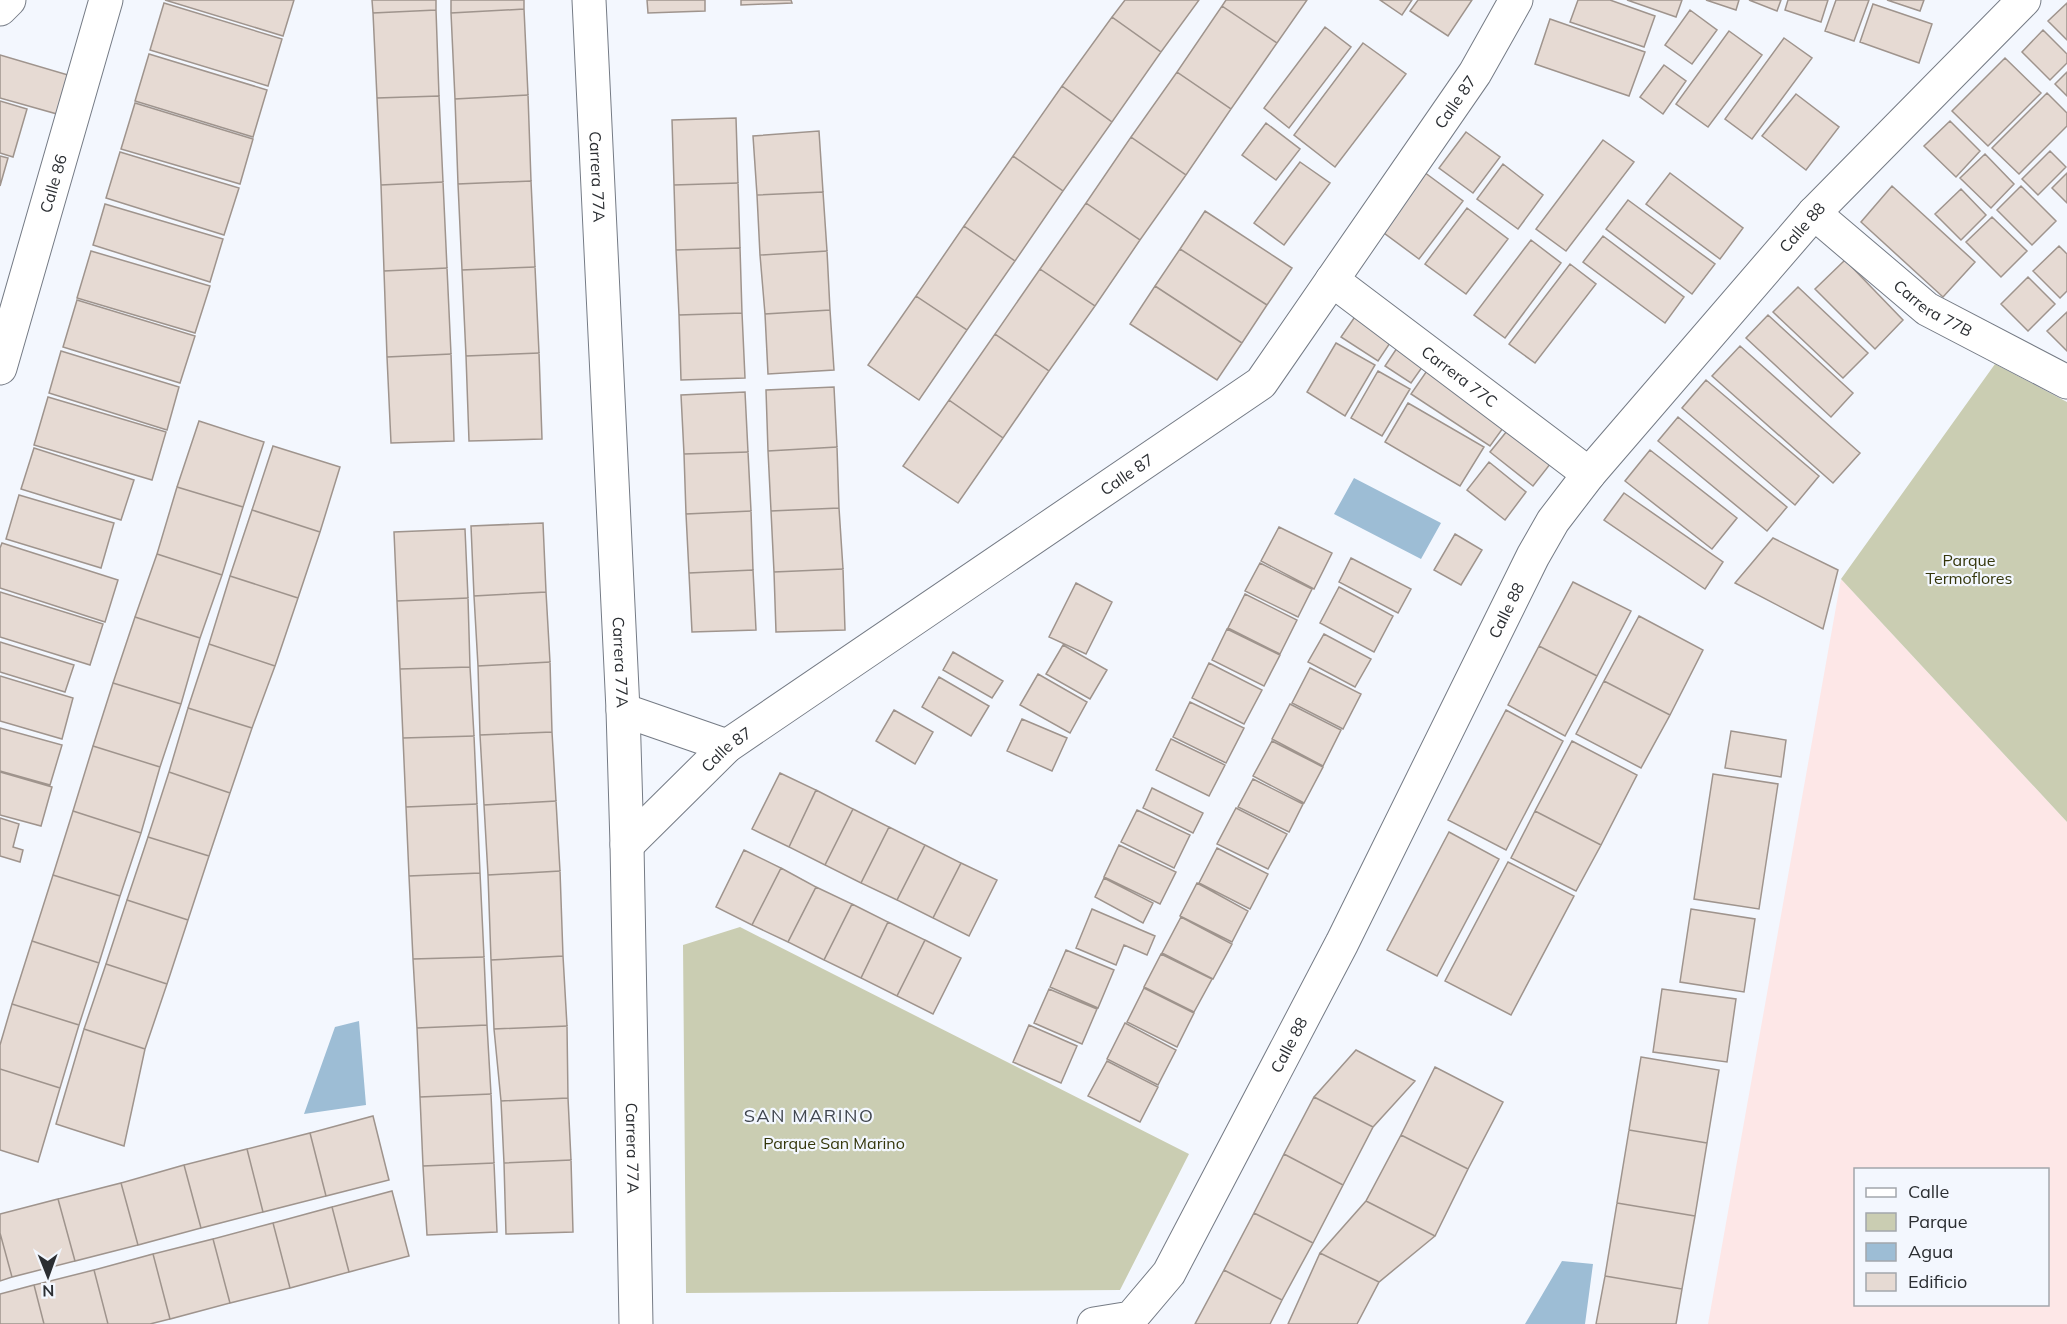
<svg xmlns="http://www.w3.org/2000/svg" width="2067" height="1324" font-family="Mulish,sans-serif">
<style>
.industrial{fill:#fde7e7;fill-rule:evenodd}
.green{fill:#cacdb2}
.water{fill:#9dbdd5}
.building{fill:#e6dad3;stroke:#9f948d;stroke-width:1.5}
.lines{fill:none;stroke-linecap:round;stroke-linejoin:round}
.street-casing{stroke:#757b85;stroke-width:35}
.street{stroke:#fff;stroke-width:33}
.labels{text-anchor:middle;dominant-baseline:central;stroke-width:4.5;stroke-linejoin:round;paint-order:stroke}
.street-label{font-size:16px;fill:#2b2e32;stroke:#f3f7fe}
.park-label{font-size:16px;fill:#34360a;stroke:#f3f7fe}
.neighbourhood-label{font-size:18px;letter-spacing:1.5px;fill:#40464f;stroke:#f3f7fe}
</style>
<rect width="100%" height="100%" fill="#f3f7fe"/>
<path class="industrial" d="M1841 579 2067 822V1324H1708ZM1856 1170H2048V1304H1856Z"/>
<path class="green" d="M1995 364 2067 402V822L1841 579Z
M740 927 1189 1154 1120 1290 686 1293 683 945Z"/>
<path class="water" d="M1354 478 1441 523 1421 559 1334 514Z
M359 1021 366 1105 304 1114 335 1027Z
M1562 1261 1593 1264 1585 1324H1525Z"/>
<path class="building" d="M165 0H294L283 36Z
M372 0H436V10L373 13Z
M451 0H524V9L451 13Z
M647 0H705V11L648 13Z
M741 0H791L792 3 741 5Z
M1125 0H1199L1161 52 1112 17Z
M1226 0H1307L1277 43 1222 6Z
M1380 0H1412L1402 15Z
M1418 0H1472L1448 36 1410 11Z
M1578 0H1610L1655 16 1644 47 1570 22Z
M1627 0H1682L1676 17Z
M1706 0H1739L1736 10Z
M1749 0H1781L1777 11Z
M1788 0H1828L1821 22 1785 10Z
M1836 0H1869L1854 41 1825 31Z
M1887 0H1924L1920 11Z
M164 3 282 39 268 86 150 50Z
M2067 3V40L2048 21Z
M1873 4 1932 24 1919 63 1860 42Z
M1222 6 1277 43 1231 109 1177 72Z
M524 9 528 95 455 99 451 13Z
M436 10 439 96 377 98 373 13Z
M1690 10 1717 30 1692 64 1665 45Z
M1112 17 1161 52 1112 122 1062 86Z
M1550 19 1645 52 1629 96 1535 64Z
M1325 27 1351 47 1289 128 1264 108Z
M2043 30 2067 54V63L2050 80 2022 52Z
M1729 31 1762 55 1708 127 1676 104Z
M1784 38 1812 58 1752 139 1725 119Z
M1363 43 1406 74 1335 167 1294 135Z
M149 54 267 90 253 137 135 101Z
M0 55 68 75 57 114 0 98Z
M2005 58 2041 93 1988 146 1952 111Z
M1664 65 1686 81 1663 114 1640 97Z
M1177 72 1231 109 1186 175 1131 137Z
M2067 72V96L2055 84Z
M1062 86 1112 122 1063 191 1013 156Z
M2047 93 2067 113V126L2019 174 1992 148Z
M1796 94 1839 127 1806 170 1762 136Z
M528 95 531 181 458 184 455 99Z
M439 96 443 182 381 185 377 98Z
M0 101 27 109 13 157 0 153Z
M135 103 253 139 240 184 121 149Z
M736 118 738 183 674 185 672 120Z
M1950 121 1980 151 1956 177 1924 146Z
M1266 123 1300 149 1276 180 1242 155Z
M819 131 823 192 757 195 753 136Z
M1466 132 1500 157 1473 193 1439 168Z
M1131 137 1186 175 1140 240 1086 203Z
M1603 140 1634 162 1566 251 1536 229Z
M2050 151 2066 167 2038 195 2022 179Z
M120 152 239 188 224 235 106 198Z
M1985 154 2014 184 1991 208 1960 178Z
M0 156 8 158 0 186Z
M1013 156 1063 191 1015 261 964 226Z
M1300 162 1330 183 1284 245 1254 223Z
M1503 164 1543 195 1518 229 1477 199Z
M1424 172 1463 201 1419 259 1380 230Z
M1670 173 1743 228 1720 259 1646 204Z
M2067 173V203L2052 188Z
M531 181 535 267 462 270 458 184Z
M443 182 447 268 384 271 381 185Z
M738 183 740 248 676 250 674 185Z
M1892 186 1975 262 1943 297 1861 222Z
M2021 186 2056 221 2032 245 1997 210Z
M1961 189 1986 215 1961 240 1935 214Z
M823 192 827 251 760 255 757 195Z
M1628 200 1715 264 1692 294 1606 229Z
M1086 203 1140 240 1095 306 1040 269Z
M105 204 223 239 210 282 93 245Z
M1467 208 1508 239 1466 294 1425 264Z
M1205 211 1292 268 1267 305 1180 249Z
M1992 217 2027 251 2001 277 1966 242Z
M964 226 1015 261 967 330 916 296Z
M1603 236 1684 297 1665 323 1583 262Z
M1531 240 1561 263 1505 338 1474 315Z
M2059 246 2067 254V291L2060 298 2033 271Z
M740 248 742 313 679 315 676 250Z
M1180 249 1267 305 1242 343 1155 286Z
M91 251 210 286 195 333 77 298Z
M827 251 830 310 765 314 760 255Z
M1845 260 1903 320 1875 349 1815 289Z
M1570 264 1596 284 1535 363 1509 344Z
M535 267 539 353 466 356 462 270Z
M447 268 451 354 387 357 384 271Z
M1040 269 1095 306 1049 371 995 334Z
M2028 277 2055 304 2028 331 2001 304Z
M1155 286 1242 343 1217 380 1130 324Z
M1798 287 1868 353 1843 378 1773 312Z
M916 296 967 330 919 400 868 365Z
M77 300 195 336 180 383 63 347Z
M1363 305 1398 331 1378 361 1341 337Z
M830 310 834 370 768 374 765 314Z
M2067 312V351L2047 331Z
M742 313 745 378 681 380 679 315Z
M1768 315 1853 393 1831 417 1746 338Z
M995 334 1049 371 1003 438 949 400Z
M1403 339 1430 356 1411 383 1385 366Z
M1336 343 1375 365 1345 416 1307 392Z
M1740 346 1860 453 1833 483 1712 376Z
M61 351 179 387 167 430 49 393Z
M539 353 542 439 469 441 466 356Z
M451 354 454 441 391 443 387 357Z
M1435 359 1511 417 1490 446 1411 394Z
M1378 371 1410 389 1382 436 1351 418Z
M1706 380 1819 476 1795 505 1682 408Z
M834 387 837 447 768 451 766 390Z
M745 392 748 452 684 454 681 395Z
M48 397 166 432 152 480 34 445Z
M949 400 1003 438 958 503 903 466Z
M1408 403 1484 447 1460 486 1385 442Z
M1678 417 1787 507 1767 531 1658 441Z
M199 421 264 442 243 507 177 487Z
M1515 421 1558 454 1533 486 1490 452Z
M273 446 340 467 320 532 252 510Z
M837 447 839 508 771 511 768 451Z
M34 448 134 480 121 520 21 489Z
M1650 450 1737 518 1712 549 1625 481Z
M748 452 751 511 686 514 684 454Z
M1489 462 1526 492 1505 520 1467 490Z
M177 487 243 507 222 575 157 554Z
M1624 493 1723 562 1705 589 1604 520Z
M19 495 114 523 101 568 6 539Z
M839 508 843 569 774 572 771 511Z
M252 510 320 532 298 598 230 576Z
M751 511 753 570 689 573 686 514Z
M543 523 546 592 474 596 471 526Z
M1279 527 1332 553 1314 589 1261 561Z
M465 529 468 598 397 601 394 532Z
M1455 534 1482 550 1461 585 1434 570Z
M1773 538 1838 570 1823 629 1735 583Z
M2 543 118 580 105 622 0 588V548Z
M157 554 222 575 200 638 135 617Z
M1351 558 1411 589 1398 613 1339 582Z
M1260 563 1312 589 1298 617 1245 591Z
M843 569 845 630 776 632 774 572Z
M753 570 756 630 692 632 689 573Z
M230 576 298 598 275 666 209 644Z
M1573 582 1631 611 1597 676 1539 646Z
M1076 583 1112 602 1086 654 1049 637Z
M1339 587 1393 616 1374 652 1320 623Z
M0 592 103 624 90 665 0 637Z
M546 592 550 662 478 666 474 596Z
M1245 594 1297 620 1280 654 1228 628Z
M468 598 470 667 400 669 397 601Z
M1639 616 1703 650 1670 715 1604 681Z
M135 617 200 638 181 704 113 683Z
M1227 629 1280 655 1264 686 1212 660Z
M1324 634 1371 659 1355 687 1308 662Z
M0 642 74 665 65 692 0 672Z
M209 644 275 666 252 728 188 708Z
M1063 645 1107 670 1090 699 1046 674Z
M1539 646 1597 676 1565 736 1508 705Z
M953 652 1003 681 992 698 943 670Z
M550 662 552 732 480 735 478 666Z
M1209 663 1262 690 1244 724 1192 698Z
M470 667 474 736 403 738 400 669Z
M1310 668 1361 694 1343 729 1292 703Z
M1038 674 1087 702 1070 733 1020 705Z
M0 676 73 698 62 739 0 721Z
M939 677 989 706 971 736 922 707Z
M1604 681 1670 715 1641 768 1576 734Z
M113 683 181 704 160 767 93 746Z
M1190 702 1244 728 1226 763 1173 737Z
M1290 704 1341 730 1323 766 1272 739Z
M188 708 252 728 230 793 169 772Z
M894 710 933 732 915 764 876 741Z
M1506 710 1563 741 1506 850 1448 820Z
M1022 719 1067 738 1052 771 1007 751Z
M0 728 62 745 50 785 0 771Z
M1731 731 1786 740 1781 777 1725 768Z
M552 732 556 801 484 805 480 735Z
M474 736 477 804 406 807 403 738Z
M1171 739 1225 765 1209 796 1156 770Z
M1272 741 1323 767 1304 803 1253 776Z
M1572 741 1637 775 1601 845 1535 811Z
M93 746 160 767 141 833 73 811Z
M0 772 52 787 41 826 0 815Z
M169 772 230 793 209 856 148 837Z
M780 773 816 790 789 847 752 829Z
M1713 774 1778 784 1759 909 1694 899Z
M1253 779 1303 804 1289 832 1238 807Z
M1152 788 1203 813 1193 833 1143 808Z
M816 790 853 809 825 865 789 847Z
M556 801 560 871 488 875 484 805Z
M477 804 480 873 409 876 406 807Z
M1236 808 1287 834 1268 869 1217 844Z
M853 809 889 827 861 883 825 865Z
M1137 810 1190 835 1174 868 1121 842Z
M73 811 141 833 120 896 53 875Z
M1535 811 1601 845 1576 891 1511 858Z
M0 818 19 824 13 847 23 850 20 862 0 856Z
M889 827 925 845 897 900 861 883Z
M1449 832 1499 859 1437 976 1387 950Z
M148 837 209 856 188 920 127 900Z
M925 845 961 863 933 918 897 900Z
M1119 845 1176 872 1160 904 1104 877Z
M1217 848 1268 874 1250 909 1199 883Z
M744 850 781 868 752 925 716 907Z
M1508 862 1574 896 1511 1015 1445 981Z
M961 863 997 880 969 936 933 918Z
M781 868 816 887 788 942 752 925Z
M560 871 563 956 491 960 488 875Z
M480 873 484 957 413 959 409 876Z
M53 875 120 896 99 963 32 941Z
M1104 878 1153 903 1143 923 1095 897Z
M1197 883 1248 911 1232 942 1180 916Z
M816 887 852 904 824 960 788 942Z
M127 900 188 920 167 984 106 964Z
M852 904 888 922 861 978 824 960Z
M1092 909 1155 936 1147 955 1124 945 1116 965 1076 948Z
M1691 909 1755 919 1744 992 1680 982Z
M1181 917 1232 944 1213 979 1162 953Z
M888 922 925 940 897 996 861 978Z
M925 940 961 958 933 1014 897 996Z
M32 941 99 963 79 1025 12 1004Z
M1066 950 1114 970 1098 1008 1050 987Z
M1161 954 1212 979 1194 1012 1144 987Z
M563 956 567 1026 494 1029 491 960Z
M484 957 487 1025 417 1028 413 959Z
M106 964 167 984 145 1049 84 1029Z
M1144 988 1194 1013 1177 1047 1127 1022Z
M1049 989 1097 1009 1082 1044 1034 1023Z
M1662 989 1736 999 1727 1062 1653 1052Z
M12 1004 79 1025 60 1088 0 1069V1045Z
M1125 1023 1176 1050 1158 1085 1107 1059Z
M487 1025 491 1094 420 1097 417 1028Z
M1029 1025 1077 1046 1061 1083 1013 1062Z
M567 1026 568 1098 501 1101 494 1029Z
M84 1029 145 1049 124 1146 56 1124Z
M1356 1050 1415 1081 1373 1127 1314 1097Z
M1641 1057 1719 1070 1707 1143 1629 1130Z
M1107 1061 1158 1087 1140 1122 1088 1096Z
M1435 1067 1503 1102 1468 1169 1401 1135Z
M0 1069 60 1088 38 1162 0 1150Z
M491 1094 494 1163 423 1166 420 1097Z
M1314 1097 1373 1127 1343 1185 1284 1154Z
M568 1098 571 1160 504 1163 501 1101Z
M373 1116 389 1180 326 1196 310 1133Z
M1629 1130 1707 1143 1695 1216 1617 1203Z
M310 1133 326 1196 263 1212 247 1149Z
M1401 1135 1468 1169 1435 1236 1366 1201Z
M247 1149 263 1212 201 1228 184 1165Z
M1284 1154 1343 1185 1313 1243 1254 1213Z
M571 1160 573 1232 506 1234 504 1163Z
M494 1163 497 1232 427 1235 423 1166Z
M184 1165 201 1228 138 1245 121 1183Z
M121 1183 138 1245 75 1261 58 1199Z
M392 1191 409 1256 349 1272 332 1207Z
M58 1199 75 1261 12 1277 0 1233V1214Z
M1366 1201 1435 1236 1379 1282 1320 1253Z
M1617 1203 1695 1216 1682 1289 1605 1276Z
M332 1207 349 1272 290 1288 273 1223Z
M1254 1213 1313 1243 1282 1300 1224 1270Z
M273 1223 290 1288 230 1303 213 1239Z
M0 1233 12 1277 0 1281Z
M213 1239 230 1303 170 1319 153 1254Z
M1320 1253 1379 1282 1357 1324H1288Z
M153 1254 170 1319 150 1324H108L94 1270Z
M94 1270 108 1324H44L34 1285Z
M1224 1270 1282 1300 1270 1324H1195Z
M1605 1276 1682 1289 1676 1324H1596Z
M34 1285 44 1324H0V1294Z"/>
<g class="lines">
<g class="street-casing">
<g id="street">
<path id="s1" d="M589 0 623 710 627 845 636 1324"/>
<path d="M0 9 9 0"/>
<path id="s2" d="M1814 213 1927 309 2067 382"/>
<path id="s3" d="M1332 280 1589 474"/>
<path id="s4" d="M0 368 106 0"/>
<path d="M623 710 727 746"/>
<path id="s5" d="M627 845 727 746 1261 383 1475 73 1516 0"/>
<path id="s6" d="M1094 1324 1131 1318 1169 1273 1342 943 1533 556 1553 521 1589 474 1814 213 2024 0"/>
</g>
</g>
<use href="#street" class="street"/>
</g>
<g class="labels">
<g class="street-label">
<text stroke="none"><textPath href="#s5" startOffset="1128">Calle 87</textPath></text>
<text stroke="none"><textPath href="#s1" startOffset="177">Carrera 77A</textPath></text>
<text stroke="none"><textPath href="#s4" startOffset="192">Calle 86</textPath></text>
<text stroke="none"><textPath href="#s6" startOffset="1326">Calle 88</textPath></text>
<text stroke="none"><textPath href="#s2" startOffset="153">Carrera 77B</textPath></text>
<text stroke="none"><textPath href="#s3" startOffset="160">Carrera 77C</textPath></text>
<text stroke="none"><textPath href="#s5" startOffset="624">Calle 87</textPath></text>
<text stroke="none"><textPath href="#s6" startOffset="840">Calle 88</textPath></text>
<text stroke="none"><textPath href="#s1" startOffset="663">Carrera 77A</textPath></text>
<text stroke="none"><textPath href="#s5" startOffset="138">Calle 87</textPath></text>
<text stroke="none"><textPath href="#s6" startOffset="354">Calle 88</textPath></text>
<text stroke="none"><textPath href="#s1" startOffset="1149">Carrera 77A</textPath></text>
</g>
<g class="park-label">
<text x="1969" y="560">Parque<tspan x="1969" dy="18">Termoflores</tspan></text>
<text x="834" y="1143">Parque San Marino</text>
</g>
<g class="neighbourhood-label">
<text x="809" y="1115">SAN MARINO</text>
</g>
</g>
<rect x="1854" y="1168" width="195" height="138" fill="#f3f7fe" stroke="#a3a7ac" stroke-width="1.5"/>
<rect x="1866" y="1188" width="30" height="9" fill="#ffffff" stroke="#a3a7ac" stroke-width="1.5"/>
<text x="1908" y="1198" font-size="18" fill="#2b2e32">Calle</text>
<rect x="1866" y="1213" width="30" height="18" fill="#cacdb2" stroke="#a3a7ac" stroke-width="1.5"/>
<text x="1908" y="1228" font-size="18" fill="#2b2e32">Parque</text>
<rect x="1866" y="1243" width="30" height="18" fill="#9dbdd5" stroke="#a3a7ac" stroke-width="1.5"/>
<text x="1908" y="1258" font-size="18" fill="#2b2e32">Agua</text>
<rect x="1866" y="1273" width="30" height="18" fill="#e6dad3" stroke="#a3a7ac" stroke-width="1.5"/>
<text x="1908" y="1288" font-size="18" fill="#2b2e32">Edificio</text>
<g transform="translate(48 1276) rotate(179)" stroke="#f3f7fe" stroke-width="4.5" paint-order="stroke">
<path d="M0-4.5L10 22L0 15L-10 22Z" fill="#2b2e32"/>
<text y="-9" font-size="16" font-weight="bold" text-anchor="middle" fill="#2b2e32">N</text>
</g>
</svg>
